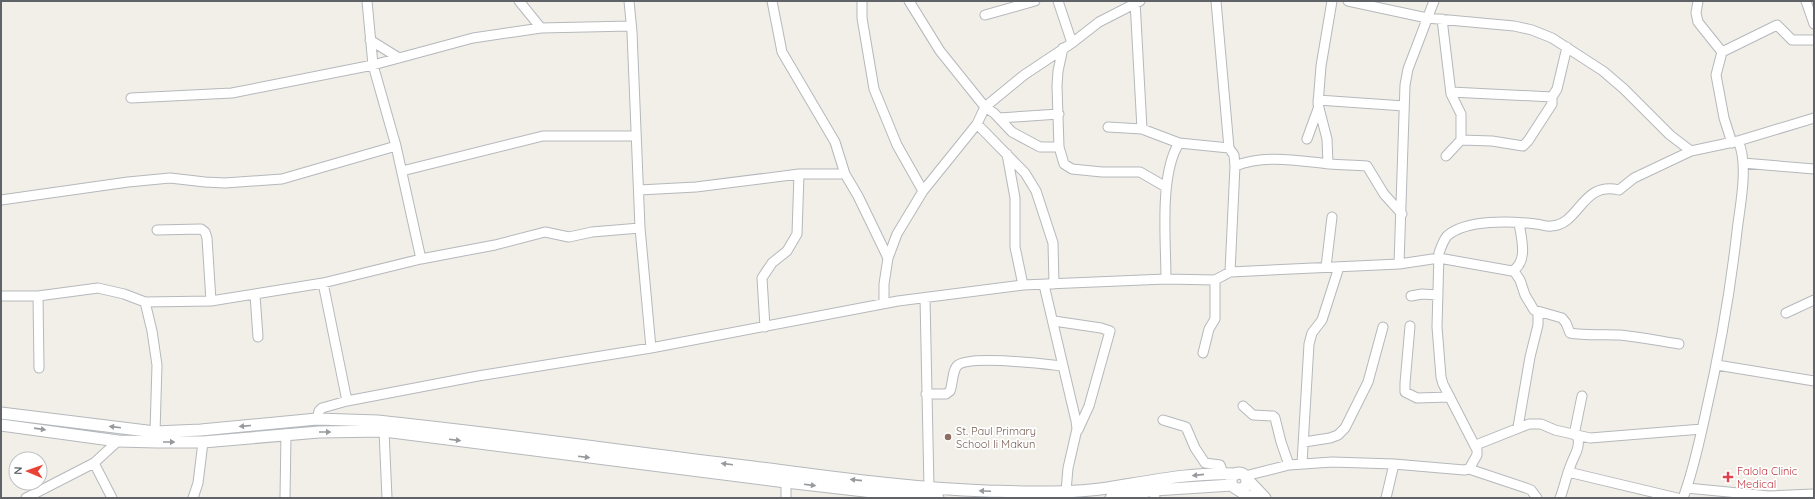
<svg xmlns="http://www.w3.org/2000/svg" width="1815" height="499" font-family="Quicksand,sans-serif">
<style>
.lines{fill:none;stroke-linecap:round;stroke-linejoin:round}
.minor-casing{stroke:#b5b8bc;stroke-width:11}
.tertiary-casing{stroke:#b5b8bc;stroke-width:13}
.minor{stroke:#fff;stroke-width:9}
.tertiary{stroke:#fff;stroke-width:11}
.oneway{fill:#979a9d}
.education-dot{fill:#8d6e63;stroke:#fff;stroke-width:1.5}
.health-dot{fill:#e0444e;stroke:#fff;stroke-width:1.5}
.labels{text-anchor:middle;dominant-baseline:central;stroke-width:3.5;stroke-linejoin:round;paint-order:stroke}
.education-label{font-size:11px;fill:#785e54;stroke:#fff;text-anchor:start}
.health-label{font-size:11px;fill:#be3a42;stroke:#fff;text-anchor:start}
</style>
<rect width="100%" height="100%" fill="#f1efe8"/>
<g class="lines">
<g class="minor-casing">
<path id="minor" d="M367 1 373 65 396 146 421 259
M519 1 541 28
M629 1 632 32 640 228 651 348
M772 1 782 52 835 142 845 174 858 196 888 258
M862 1V18L874 89 897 145 923 191
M909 1 940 51 985 107 994 113 1012 132 1040 147H1059
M1058 1 1072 43
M1135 1 1142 129
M1216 1 1229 148 1234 155 1235 166 1230 272
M1348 1 1427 18 1514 26 1532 30 1552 38 1603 71 1624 89 1670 135 1691 151
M1698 1 1696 13 1698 22 1722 52
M1806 1 1814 24
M985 15 1035 1
M1442 19 1451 94 1461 114V140L1446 156
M370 40 399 58
M1063 48 1058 71 1057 86 1059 147 1064 164 1072 169 1102 172H1140L1166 187
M1451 92 1552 97 1557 89 1567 47
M131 98 232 93 373 65 473 38 541 28 631 26
M1318 100 1404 106
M999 118 1059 114
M977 124 1025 173 1036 191 1053 243 1054 284
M1108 127 1142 129 1179 143 1229 148
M1307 139 1318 109
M1461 140 1492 141 1523 146 1528 141 1552 104V97
M1732 143 1724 118 1716 75 1722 52 1777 25 1792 40H1814
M1007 154 1015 198V247L1023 285
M1743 163 1814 169
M1328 164 1327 139 1318 104 1321 66 1332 1
M1235 166C1265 154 1299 161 1330 164 1342 165 1355 165 1367 166L1384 194 1402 214
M402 171 543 136H635
M639 190 696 187 799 174H845
M1 200 128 182 170 178 205 182 225 183 282 179 396 146
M157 230 201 229 205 232 207 238 211 301
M1399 264 1405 85 1408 69 1434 1
M1326 267 1332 217
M1514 271 1520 280 1525 295 1534 310 1562 318 1566 323 1570 333C1586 336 1603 334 1620 335 1640 337 1660 341 1679 344
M1166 279C1166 241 1159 175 1179 143
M323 283 347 401
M1044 285 1076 421 1077 429 1068 468 1066 491
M255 295 258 337
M1 296H38L98 288 124 294 145 302 211 301 323 283 421 259 495 245 545 232 569 237 592 232 640 228
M38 296 39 368
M1411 296 1422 294 1438 295
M925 298 929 488
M145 302 152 331 157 365 155 432
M884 303V284L888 258 897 234 923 191 977 124 985 107 1024 75 1072 43 1099 22 1140 1
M1786 313 1814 300
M1054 321 1101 328 1110 331 1089 406 1078 430 1077 429
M1410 326 1405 383V392L1417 398 1450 397
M765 327 762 278 772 263 787 251 797 234 799 174
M1203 353 1209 329 1215 319V280
M1717 365 1814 381
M926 394H946L950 391C953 384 952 370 958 365 971 355 1044 364 1063 366
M1243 406 1253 415 1273 416 1275 418 1281 442 1289 465
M317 419 319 411 322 408 347 401 478 376 651 348 898 301 1023 285 1166 279 1215 280 1230 272 1399 264 1439 258 1512 271C1529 262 1521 237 1519 223
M1163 420 1186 427 1195 448 1205 463 1220 465 1223 473
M1518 427 1530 357 1538 325V312
M384 431 387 498
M1574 435 1582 396
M1304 442 1330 438 1338 435 1345 428 1368 382 1383 327
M1476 445 1529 424H1541L1555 430 1590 438 1702 429
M94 463 112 498
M1302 463 1309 344 1312 333 1322 320 1339 267
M1469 469 1526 488 1531 490 1537 498
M1568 472 1677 498
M1245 476 1289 465 1332 462 1394 464 1464 470 1469 469 1477 455V450L1443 384 1441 377 1437 327 1439 253C1441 247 1443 241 1447 236 1466 219 1511 221 1536 224 1540 224 1546 227 1551 226 1580 225 1581 181 1619 190L1634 178 1691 151 1738 141 1814 118
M786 482V498
M1687 488 1769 496 1814 494
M1154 490 1155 498
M26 498 94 463 118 441
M193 498 198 483 203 442
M285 498 286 434
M1386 498 1394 464
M1560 498C1564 488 1566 477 1570 467 1574 454 1580 451 1578 436
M1683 498C1693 472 1699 443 1705 416 1719 355 1730 294 1737 231 1740 206 1749 164 1738 141"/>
</g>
<g class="tertiary-casing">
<path id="tertiary" d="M1 413 155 432 201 430 317 419 378 421C501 434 623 451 745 466 825 476 905 488 986 491 1026 492 1068 494 1108 488 1151 481 1193 472 1237 474
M1 425 118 441 157 442H203L319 432 384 431 786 482 899 495 938 498
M1231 481a8 8 0 1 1 16 0a8 8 0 1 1-16 0Z
M1246 478 1265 498
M1237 489 1251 498
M1111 498 1154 490 1232 485"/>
</g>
<use href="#minor" class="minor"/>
<use href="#tertiary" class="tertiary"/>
</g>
<defs><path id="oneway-solid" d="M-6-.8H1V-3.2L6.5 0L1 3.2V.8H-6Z"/></defs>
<g class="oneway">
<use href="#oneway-solid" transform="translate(245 426) rotate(175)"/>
<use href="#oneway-solid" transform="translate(115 427) rotate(-173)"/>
<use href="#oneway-solid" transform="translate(40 429) rotate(8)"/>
<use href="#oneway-solid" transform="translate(325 432)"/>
<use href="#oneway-solid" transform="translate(455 440) rotate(7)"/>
<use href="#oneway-solid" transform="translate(169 442)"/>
<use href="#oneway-solid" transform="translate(584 457) rotate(7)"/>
<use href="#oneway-solid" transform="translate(727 464) rotate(-173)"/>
<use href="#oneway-solid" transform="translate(1198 475) rotate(174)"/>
<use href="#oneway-solid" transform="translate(856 480) rotate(-174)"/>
<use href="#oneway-solid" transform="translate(810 485) rotate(7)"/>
<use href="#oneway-solid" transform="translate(985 491) rotate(-178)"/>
</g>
<circle class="education-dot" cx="948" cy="437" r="4"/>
<path class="health-dot" d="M1726 471h4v4h4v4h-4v4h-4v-4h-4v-4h4z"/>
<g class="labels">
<g class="education-label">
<text x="956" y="431">St. Paul Primary<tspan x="956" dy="13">School Ii Makun</tspan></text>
</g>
<g class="health-label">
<text x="1737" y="471">Falola Clinic<tspan x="1737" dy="13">Medical</tspan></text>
</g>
</g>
<rect width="1815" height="499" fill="none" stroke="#5f6368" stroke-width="4"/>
<g transform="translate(28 471) rotate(272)"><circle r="19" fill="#ffffff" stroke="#bfc1c3"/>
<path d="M0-3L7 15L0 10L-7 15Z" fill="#ea4335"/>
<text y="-6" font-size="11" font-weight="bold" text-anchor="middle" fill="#5f6368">N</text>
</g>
</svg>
